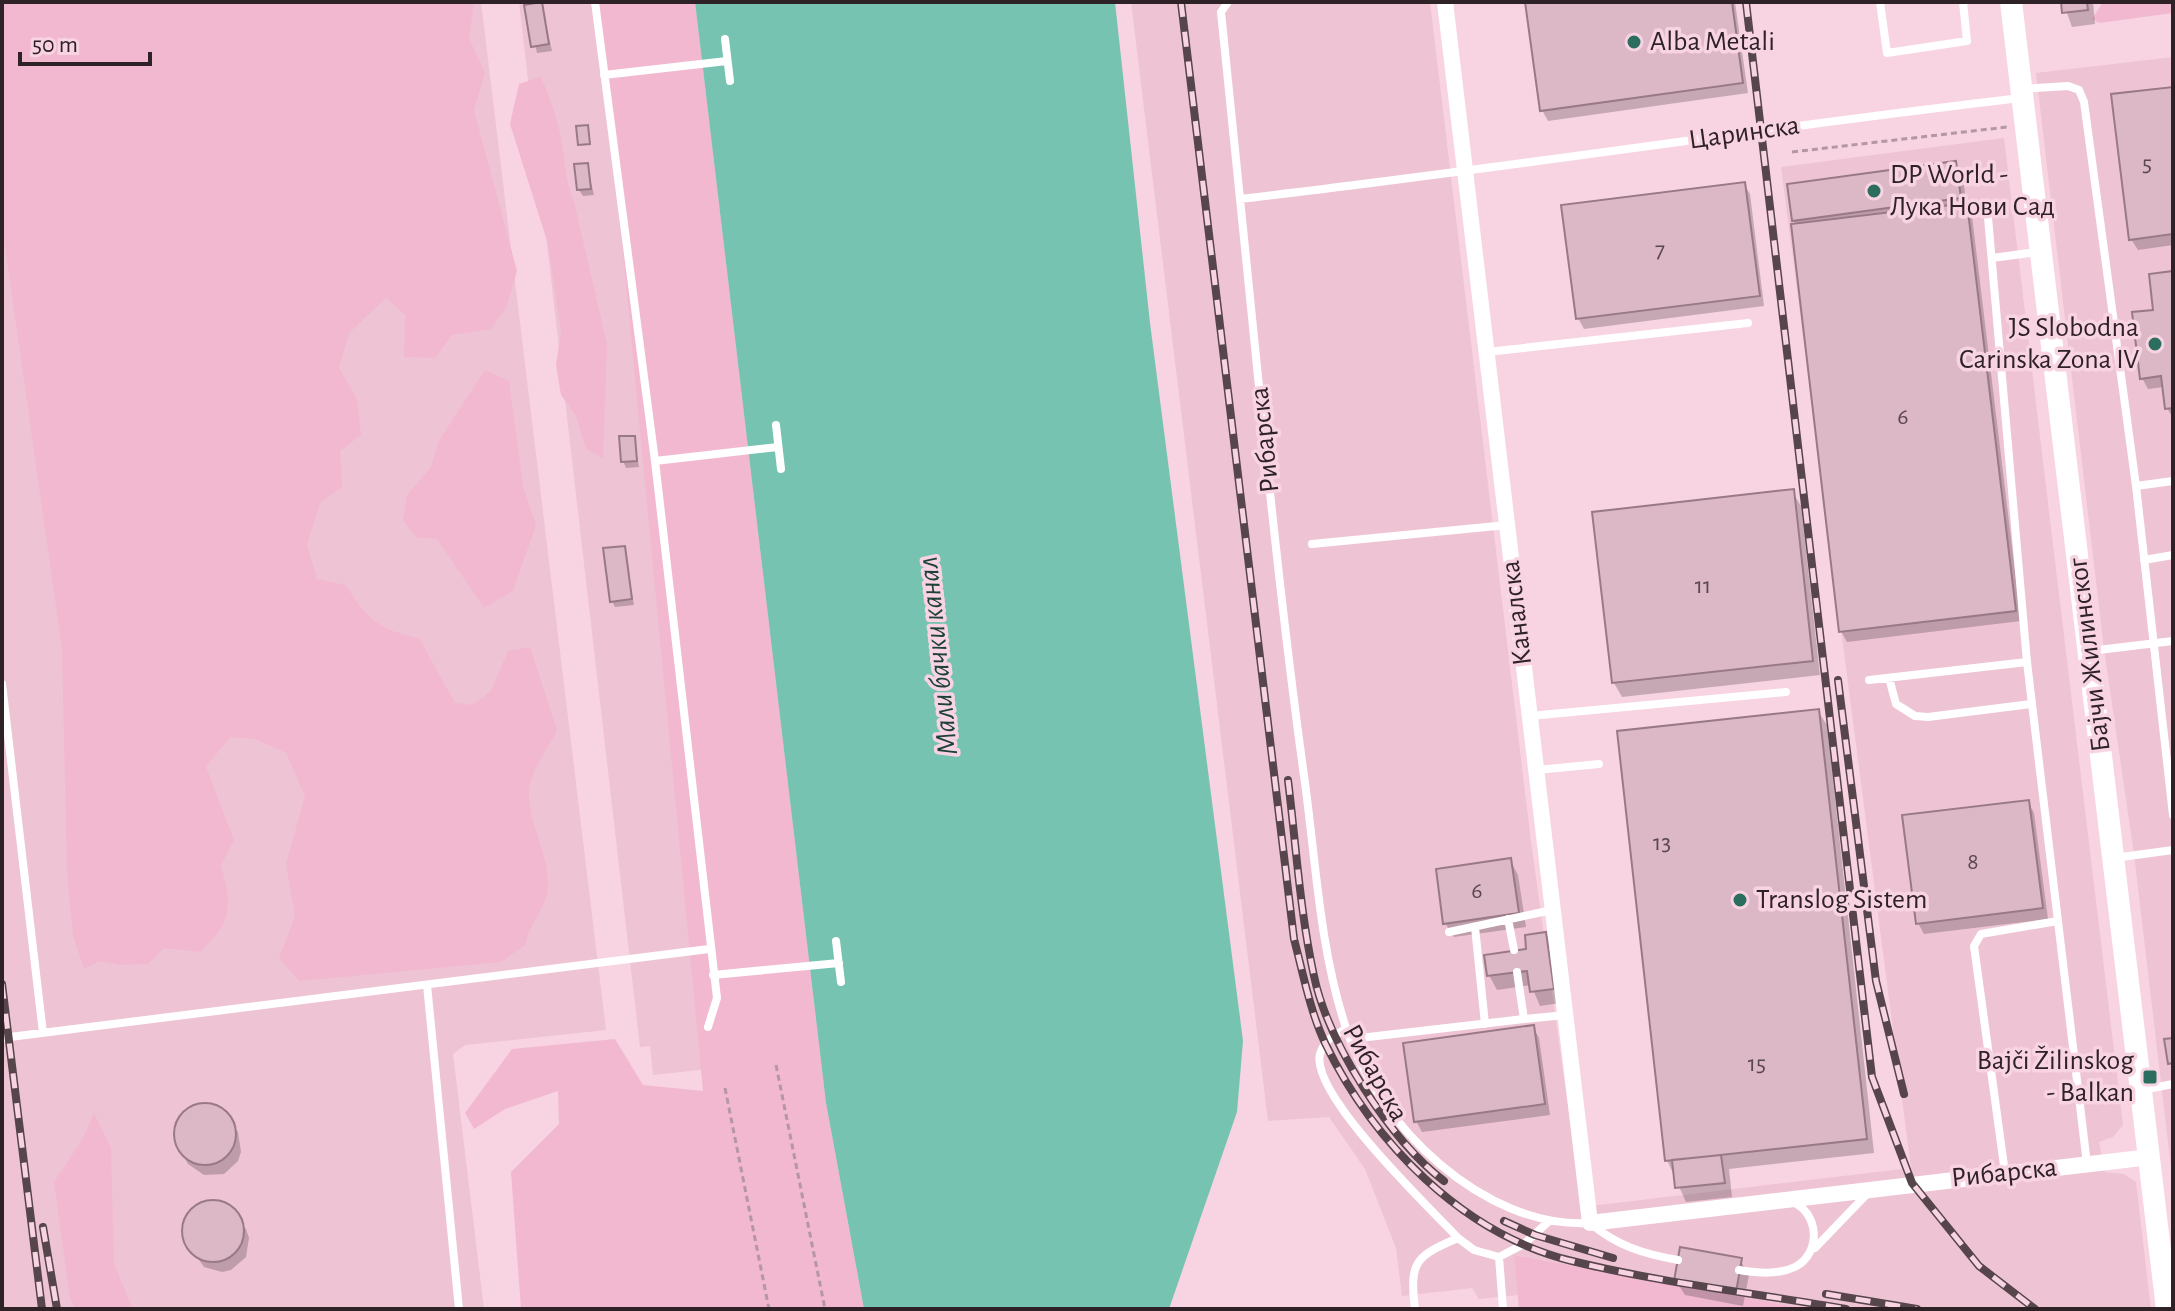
<svg xmlns="http://www.w3.org/2000/svg" width="2175" height="1311" font-family="'Alegreya Sans',sans-serif">
<style>
.built{fill:#eec3d4}
.green{fill:#f2b8d0}
.water{fill:#77c3b1}
.shadow{fill:#0003}
.building{fill:#dcb8c6;stroke:#997986;stroke-width:2}
.lines{fill:none;stroke-linecap:round;stroke-linejoin:round}
.path{stroke:#b497a3;stroke-width:3;stroke-dasharray:6 4;stroke-linecap:butt}
.service{stroke:#fff;stroke-width:8}
.minor{stroke:#fff;stroke-width:16}
.tertiary{stroke:#fff;stroke-width:22}
.rail-casing{stroke:#57454c;stroke-width:8}
.rail{stroke:#f8d3e2;stroke-width:5;stroke-dasharray:15;stroke-linecap:butt}
.poi-dot{fill:#2b6e60;stroke:#f8d3e2;stroke-width:3}
.labels{text-anchor:middle;dominant-baseline:central;stroke-width:7;stroke-linejoin:round;paint-order:stroke}
.number-label{font-size:24px;fill:#5a484f}
.poi-label{font-size:28px;fill:#2f2227;stroke:#f8d3e2;text-anchor:start}
.street-label{font-size:28px;fill:#2f2227;stroke:#f8d3e2}
.water-label{font-size:30px;font-style:italic;fill:#1d4139;stroke:#f8d3e2}
</style>
<rect width="100%" height="100%" fill="#f8d3e2"/>
<path class="built" d="M2 2H481L606 1030 465 1045 453 1054 484 1309H2Z
M519 2H602L744 1065 653 1075 650 1046 640 1047Z
M1131 2H1430L1531 842 1582 1207 1911 1168 1781 167 2004 138 2123 1125 2113 1137 2099 1142 2105 1172 2124 1174 2136 1182 2151 1309H1808L1515 1255 1518 1295 1479 1299 1472 1288 1402 1296 1396 1248 1365 1169 1329 1117 1268 1121Z
M2173 57V1184L2134 854 2104 649 2036 73Z"/>
<path class="green" d="M2 2H474L469 38 485 73 474 110 517 271 506 308 491 329 452 335 435 358 404 357 405 315 386 298 349 333 339 368 357 399 361 435 340 451 342 487 320 503 307 545 317 579 346 585C366 619 379 630 419 638L455 703 473 705 491 691 508 651 530 647 557 730C549 747 529 773 529 792 528 828 553 857 547 894 544 909 529 925 525 945L501 962 299 981 279 958 295 916 286 863 305 796 286 753 255 739 230 737 206 767 234 840 221 865C232 906 233 921 200 952L164 948 148 964 120 965 100 961 84 969 73 935 67 874 62 649 2 226Z
M599 2H695L826 1103 864 1309H521L511 1172 559 1124 558 1091 505 1109 474 1129 465 1113 512 1049 615 1039 643 1085 703 1091Z
M2103 2H2173V13L2099 23 2092 19Z
M541 77C550 99 559 121 562 145 566 166 565 182 574 202L607 344 603 458 586 449 576 416 561 395 556 365 561 332 548 244 510 124 519 84Z
M485 370 509 381 523 486 536 525 513 591 484 608 437 539 416 537 403 520 407 495 431 467 438 442Z
M94 1113 111 1148 114 1264 133 1309H76L70 1299 54 1182 82 1140Z
M1514 1255 1808 1309H1519Z"/>
<path class="water" d="M695 2H1115L1150 323 1243 1041 1237 1112 1169 1309H864L826 1103Z"/>
<path class="shadow" d="M1527 2H1735L1748 93 1548 121 1542 110Z
M2063 2H2093L2095 24 2072 27Z
M541 4 552 51 537 53 527 6Z
M2173 89V245L2138 250 2131 239Z
M1955 163 1963 178 1967 208 1972 216 2021 621 1847 642 1841 631 1794 220Z
M587 165 594 195 583 196 579 190Z
M1744 184 1750 194 1764 306 1584 329 1578 318Z
M2173 273V418L2167 408 2164 387 2148 389 2142 378 2155 312Z
M634 438 639 467 626 468 623 461Z
M1792 491 1801 506 1820 675 1622 697 1614 683Z
M624 548 634 605 615 607 612 601Z
M1818 711 1827 725 1874 1153 1729 1169 1732 1197 1686 1202 1667 1160Z
M2028 802 2034 813 2048 919 1924 934 1918 923Z
M1510 860 1518 875 1526 927 1454 937 1445 923Z
M1545 934 1554 948 1561 1003 1540 1006 1531 985 1497 990 1489 975 1529 950Z
M1533 1027 1539 1038 1550 1115 1422 1132 1416 1121Z
M198 1106 217 1107 238 1132 241 1152 238 1161 224 1174 204 1175 188 1164 177 1144V1124L181 1116Z
M206 1202 225 1204 246 1229 249 1238 246 1257 231 1270 222 1272 204 1267 185 1240 183 1231 190 1212Z
M1740 1260 1749 1275 1743 1306 1685 1295 1676 1281Z"/>
<path class="building" d="M542 2 549 44 531 47 524 5Z
M1525 2H1732L1743 83 1540 111Z
M2061 2H2087L2088 10 2062 13Z
M2173 87V234L2129 240 2111 94Z
M588 125 590 144 578 145 576 126Z
M1956 161 1961 198 1792 221 1787 184Z
M588 163 591 189 577 190 574 164Z
M1745 182 1760 296 1576 319 1561 205Z
M1967 203 2016 611 1839 632 1791 224Z
M2173 271V408L2165 409 2161 376 2140 379 2132 312 2153 310 2149 274Z
M619 436H635L637 461 621 462Z
M1794 489 1813 661 1612 683 1592 512Z
M625 546 632 599 610 602 603 548Z
M1819 709 1867 1139 1665 1161 1617 731Z
M2029 800 2043 908 1916 924 1902 815Z
M1511 858 1519 913 1443 924 1436 869Z
M1546 932 1554 989 1530 992 1527 971 1487 976 1484 955 1526 949 1525 935Z
M1534 1025 1545 1104 1414 1122 1403 1043Z
M2173 1038V1063L2168 1064 2164 1039Z
M174 1134a31 31 0 1 1 62 0a31 31 0 1 1-62 0Z
M1721 1155 1725 1183 1675 1188 1672 1160Z
M182 1231a31 31 0 1 1 62 0a31 31 0 1 1-62 0Z
M1680 1247 1742 1258 1736 1292 1674 1281Z"/>
<g class="lines">
<path class="path" d="M1792 152 2007 127
M776 1065 825 1309
M725 1088 769 1309"/>
<path class="service" d="M595 2 655 461 717 998 708 1027
M1228 2 1221 12 1240 199C1501 169 1760 128 2021 98
M1880 2 1887 53 1967 41 1963 2
M725 39 730 81
M604 75 727 61
M2022 89 2068 86 2079 90 2084 102 2136 486
M1240 199C1260 394 1278 589 1305 783 1316 864 1320 950 1346 1028 1377 1125 1484 1229 1590 1223 1617 1246 1644 1254 1678 1260
M1987 206 2027 662 2087 1164
M1992 258 2037 252
M1487 352 1748 323
M776 425 781 469
M655 461 778 447
M2173 481 2136 486 2173 815
M1312 544 1507 525
M2144 560 2173 555
M2090 651 2173 641
M1889 678 1896 704 1915 716 1928 717 2031 704
M1869 680 2027 662
M2 684 43 1033
M1530 716 1786 692
M1537 770 1599 764
M2114 858 2173 850
M1508 919 1514 950
M1475 927 1485 1024
M1449 932 1552 910
M836 941 841 982
M1517 972 1524 1019 1566 1015
M713 975 839 963
M427 985 459 1309
M1346 1029C1334 1035 1324 1040 1320 1054 1310 1094 1429 1207 1458 1238L1474 1250 1499 1257 1524 1244 1548 1222
M2 1038 709 949
M1351 1039 1524 1019
M2142 1090 2173 1084
M2005 1173 1974 946 1981 934 2058 921
M1815 1248 1866 1195
M1499 1257 1503 1309
M1739 1270C1758 1273 1778 1275 1795 1267 1822 1253 1819 1212 1792 1202
M1415 1309C1409 1261 1416 1256 1458 1238"/>
<path class="minor" d="M1445 2 1590 1223 2150 1157"/>
<path class="tertiary" d="M2011 2 2167 1309"/>
<g class="rail-casing">
<path id="rail" d="M1181 2 1294 939C1303 973 1310 1011 1325 1043 1373 1142 1462 1234 1572 1261 1661 1283 1755 1293 1846 1309
M1746 2 1872 1077 1912 1183 1979 1266 2035 1309
M1838 680 1876 981 1904 1094
M1288 780C1296 845 1300 912 1314 976 1328 1043 1390 1140 1444 1181
M2 984 42 1309
M1504 1221 1535 1235 1613 1258
M43 1227 57 1309
M1826 1294 1917 1309"/>
</g>
<use href="#rail" class="rail"/>
</g>
<g class="poi-dot">
<circle cx="1634" cy="42" r="8"/>
<circle cx="1874" cy="191" r="8"/>
<circle cx="2155" cy="344" r="8"/>
<circle cx="1740" cy="900" r="8"/>
<rect x="2142" y="1069" width="16" height="16" rx="4"/>
</g>
<g class="labels">
<g class="number-label">
<text x="2147" y="164">5</text>
<text x="1660" y="250">7</text>
<text x="1903" y="417">6</text>
<text x="1703" y="586">11</text>
<text x="1662" y="843">13</text>
<text x="1973" y="862">8</text>
<text x="1477" y="891">6</text>
<text x="1757" y="1064">15</text>
</g>
<g class="poi-label">
<text x="1650" y="42">Alba Metali</text>
<text x="1890" y="175">DP World -<tspan x="1890" dy="32">Лука Нови Сад</tspan></text>
<text x="2139" y="328" text-anchor="end">JS Slobodna<tspan x="2139" dy="32">Carinska Zona IV</tspan></text>
<text x="1756" y="900">Translog Sistem</text>
<text x="2134" y="1061" text-anchor="end">Bajči Žilinskog<tspan x="2134" dy="32">- Balkan</tspan></text>
</g>
<g class="street-label">
<text transform="translate(1744 133) rotate(-8)">Царинска</text>
<text transform="translate(1265 440) rotate(-96)">Рибарска</text>
<text transform="translate(1517 613) rotate(-97)">Каналска</text>
<text transform="translate(2090 655) rotate(-97)">Бајчи Жилинског</text>
<text transform="translate(1375 1073) rotate(61)">Рибарска</text>
<text transform="translate(2004 1173) rotate(-6)">Рибарска</text>
</g>
<g class="water-label">
<text transform="translate(938 656) rotate(-96)">Мали бачки канал</text>
</g>
</g>
<rect width="2175" height="1311" fill="none" stroke="#2f2227" stroke-width="8"/>
<path d="M20 52v12h130v-12" fill="none" stroke="#2f2227" stroke-width="4"/>
<text x="32" y="52" font-size="24" fill="#2f2227" stroke="#f8d3e2" stroke-width="6" paint-order="stroke">50 m</text>
</svg>
